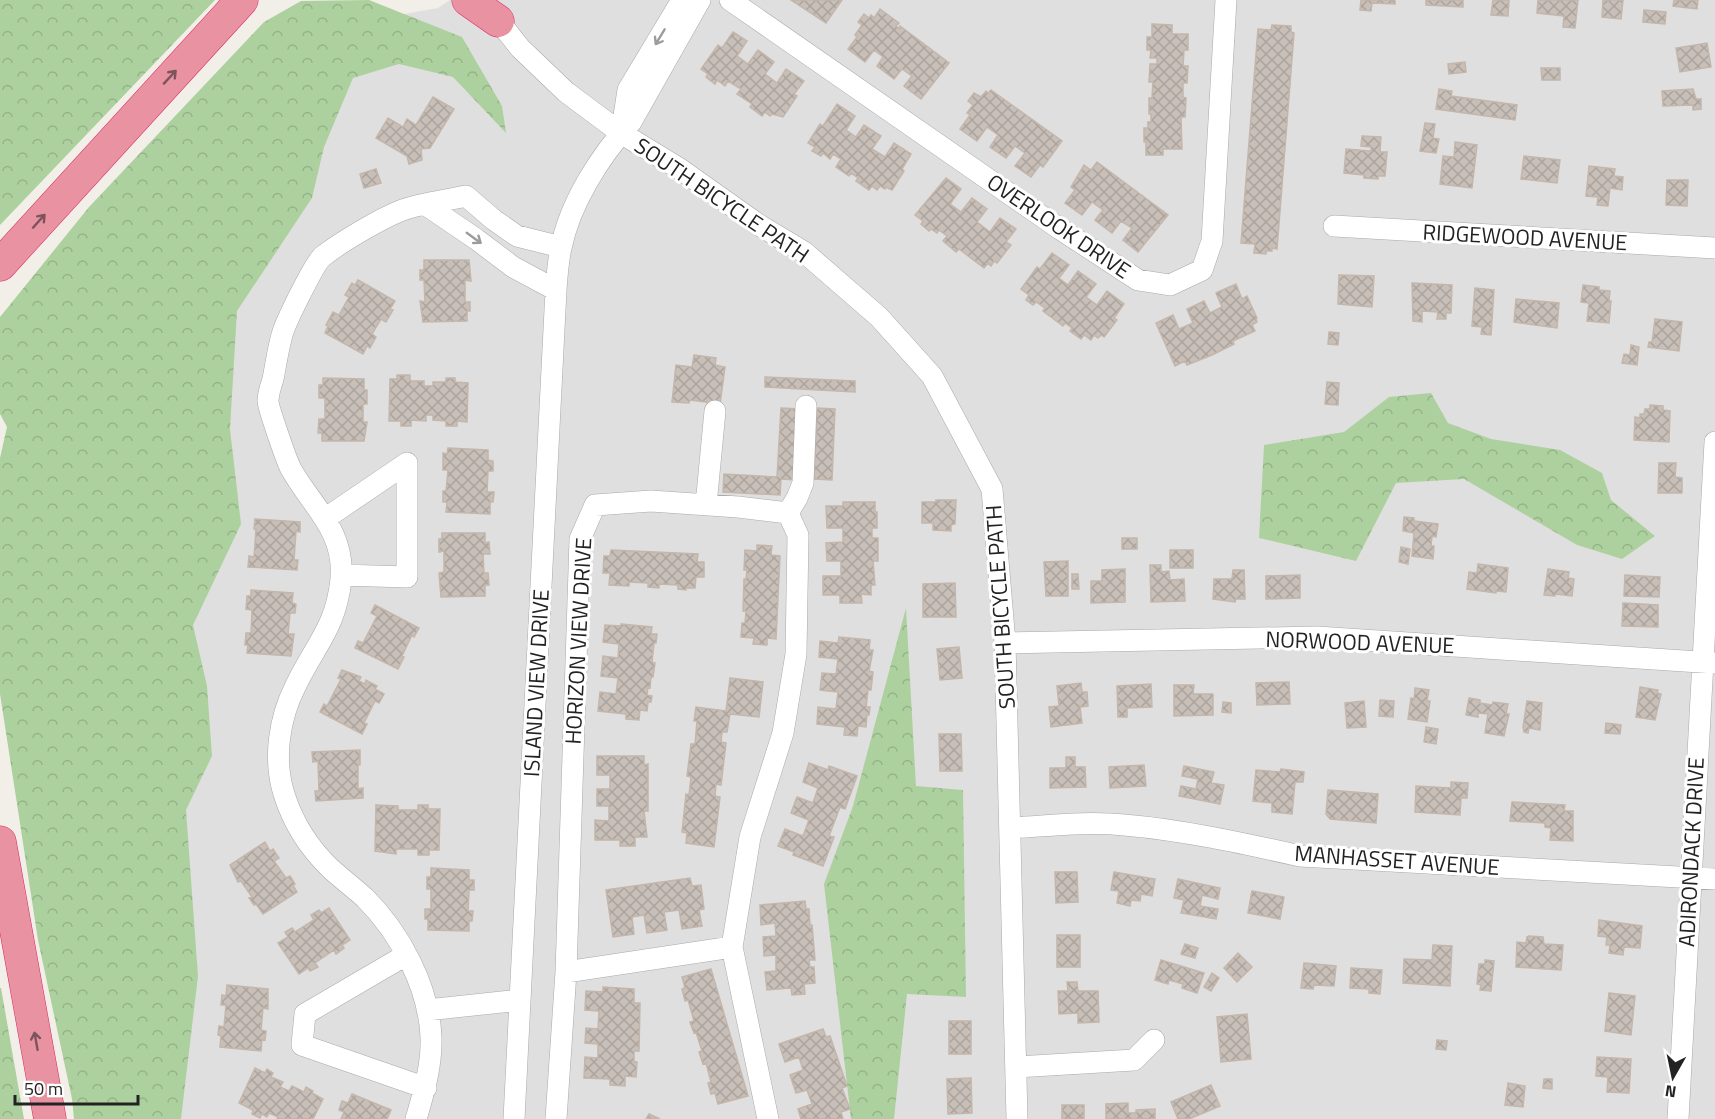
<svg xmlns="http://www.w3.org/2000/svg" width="1715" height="1119" font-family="'Titillium Web',sans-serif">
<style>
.residential{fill:#e0dfdf}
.forest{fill:url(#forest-crowns)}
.building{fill:url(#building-cross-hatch);stroke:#c4b6ab;stroke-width:1.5}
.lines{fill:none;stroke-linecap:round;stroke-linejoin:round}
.minor-casing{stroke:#a9a9a9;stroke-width:22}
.highway-casing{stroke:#dc2a67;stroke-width:33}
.minor{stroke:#fff;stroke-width:21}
.highway{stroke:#e892a2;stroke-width:32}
.oneway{stroke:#9c9c9c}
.oneway2{stroke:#7b545c}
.labels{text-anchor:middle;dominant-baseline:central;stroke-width:6;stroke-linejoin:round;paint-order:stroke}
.street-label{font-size:22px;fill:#222;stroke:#fff}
</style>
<defs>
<pattern id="forest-crowns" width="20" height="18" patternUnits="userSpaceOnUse" patternTransform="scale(1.5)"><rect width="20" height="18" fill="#add19e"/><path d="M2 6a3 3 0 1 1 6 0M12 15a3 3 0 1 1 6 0" fill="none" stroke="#95b388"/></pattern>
<pattern id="building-cross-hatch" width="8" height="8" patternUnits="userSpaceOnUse" patternTransform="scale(1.5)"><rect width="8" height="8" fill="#c7bfb8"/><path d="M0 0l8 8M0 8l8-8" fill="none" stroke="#aba49e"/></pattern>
</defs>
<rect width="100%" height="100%" fill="#f2efe9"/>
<path class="residential" d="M450 0H1715V1119H151L202 110 331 27 438 8Z"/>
<path class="forest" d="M0 0H215L0 225Z
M369 0 462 37 502 106 506 133 453 77 399 64 353 78 324 147 312 198 237 311 230 429 241 524 193 625 207 686 212 756 186 810 198 976 181 1119H74L72 1099 38 940 0 694V458L7 427 0 414V317L89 207 264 22 301 1Z
M1431 393 1448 423 1491 439 1560 450 1602 473 1611 500 1655 536 1622 559 1577 545 1464 479 1396 483 1356 561 1259 538 1264 445 1344 432 1389 397Z
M906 608 916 786 963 790 966 997 907 994 894 1119H851L824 884 853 806Z
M0 988H1L24 1119H0Z"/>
<path class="building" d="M791 0H842L826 23Z
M1361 0H1395V4L1372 3 1371 11 1360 10Z
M1426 0H1463V7L1426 5Z
M1493 0H1509L1508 16 1491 15Z
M1538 0H1578L1575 28 1563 27 1564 16 1537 13Z
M1603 0H1623L1621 19 1602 17Z
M1674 0H1698L1697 9 1673 6Z
M880 9 899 23 896 26 900 29V26L949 63 921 99 904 86 912 76 902 69 894 79 877 66 883 57 874 50 865 62 848 49 857 37 855 35 862 25 858 22 864 14 869 18 871 15 874 18Z
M1644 10 1666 12 1665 24 1643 22Z
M1152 24 1172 25V34H1188V50H1184L1183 66H1188L1187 83H1183V97L1186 98 1185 117H1181L1182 149H1163V155H1146V142H1144V128H1148V122H1151V114H1149V98H1152L1153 82H1149L1150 64H1157V58H1150L1151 50H1147V37H1152Z
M1272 25 1291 26V32L1294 33 1277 249 1272 248V251H1266V254L1254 253 1255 244 1241 243 1258 29 1271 30Z
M733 32 747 41 737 56 748 64 758 50 774 62 765 74 777 83 786 69 804 81 794 94 797 96 783 117 772 114 770 116 765 112 762 116 750 107 752 104 737 94 741 89 728 81 725 86 717 80 715 84 706 77 708 74 701 69 718 45 722 48Z
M1707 43 1711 67 1680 72 1676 48Z
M1465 62 1466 72 1449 74 1448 64Z
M1541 68H1560V80H1542Z
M1439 89 1452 91 1451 96 1517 105 1515 120 1436 109Z
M1693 89 1696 99H1701V109L1693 110V105L1663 106 1662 91Z
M991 90 1062 141 1043 167 1040 165 1031 177 1015 166 1025 153 1015 146 1006 158 990 147 998 135 987 127 977 141 960 129 970 115 967 113 973 105 968 101 974 93 981 97 986 91 988 93Z
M433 97 454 109 430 148 421 149 422 160 409 164 407 156 376 138 388 118 403 127 407 119 416 125Z
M837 104 855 116 846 130 856 137 864 125 881 136 872 149 885 157 894 143 911 154 902 169 904 171 892 190 886 187 885 189 880 186 877 190 872 186 869 190 856 181 858 178 851 173 849 176 836 167 841 159 833 154 830 159 823 153 821 156 812 151 815 147 808 143 820 124 823 126Z
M1425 123 1435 124 1433 138 1439 139 1436 153 1420 151Z
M1362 136 1381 137 1380 152H1387L1385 176H1378V179L1364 178V175L1344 173 1346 149 1371 151V147L1361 146Z
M1455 142 1477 145 1472 188 1440 184 1443 156 1454 157Z
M1524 156 1560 160 1557 183 1521 179Z
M1097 162 1168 215 1138 252 1123 240 1132 228 1121 221 1112 233 1095 220 1103 210 1092 202 1082 215 1065 203 1075 190 1071 187 1084 165 1091 170Z
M1589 166 1615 169 1614 176 1623 177 1622 190 1610 188 1608 206 1597 205 1598 197 1586 196Z
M376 169 381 183 364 188 360 174Z
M946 178 961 189 950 204 961 212 972 198 987 209 977 222 990 232 1000 218 1016 229 1006 242 1011 245 997 263 994 261 991 266 988 263 984 268 959 249 956 252 943 241 947 236 939 230 937 233 931 229 929 231 921 224 923 221 915 215Z
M1667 180H1688L1687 206 1666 205Z
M1052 253 1069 265 1059 278 1068 285 1078 271 1096 284 1086 297 1097 305 1107 291 1124 304 1114 318 1117 320 1104 337 1101 335 1098 338 1094 335 1091 340 1084 335 1081 339 1070 331 1072 328 1065 323 1063 326 1043 311 1045 308 1036 302 1033 305 1026 300 1029 295 1021 289 1037 267 1040 269Z
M424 260H469L471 281 465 280V302H470V311H467V321L423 322 420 301 425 302 424 280H420V270H424Z
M1339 275 1374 276 1372 307 1338 304Z
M358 280 395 301 390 309 393 310 386 322 381 319 372 334 376 337 370 348 367 346 363 354 325 333 328 326 326 325 333 312 339 315 349 297 345 295 352 283 355 285Z
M1412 283 1452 285 1451 313H1446V319H1437L1438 312 1422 311V322L1413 321Z
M1236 284 1242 299 1247 296 1257 318 1256 319 1257 322 1252 325 1255 331 1233 341 1234 344 1212 355 1187 365 1185 361 1175 366 1156 323 1173 315 1179 329 1193 323 1187 309 1204 301 1210 313 1222 307 1216 293Z
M1583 285 1599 287V290L1610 291 1609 301H1611L1609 323 1587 321 1589 303 1581 302Z
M1475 288 1494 290 1491 335 1481 334 1482 327 1472 326Z
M1516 299 1559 303 1557 328 1514 322Z
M1655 319 1682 322 1679 351 1648 347 1649 342H1652Z
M1329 332 1339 333 1338 345 1328 344Z
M1631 345 1639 347 1637 365 1622 363 1624 354 1630 355Z
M694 355 716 358 715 365 725 367 720 404 690 400 689 403 672 402 676 365 692 367Z
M397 375H410V381H424V386H433V382H446V378H455V382L468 383 467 422 457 421V426H446V421L433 420V415H426V421L411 420V426H401V421H389L390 379H397Z
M765 377 855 381V392L765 387Z
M323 378 364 379V390H367V404H363V422H367L364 441H322V433H318L319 419H325V398H319V385H323Z
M1327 382 1339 383 1338 405 1325 404Z
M1650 405 1663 406V410L1670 411 1669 442 1634 440 1635 417 1640 418V414H1644L1645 409H1650Z
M781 408 800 409 796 480 781 479 780 495 723 492 724 474 777 477Z
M817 408 835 409 832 480 814 479Z
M448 448 488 450V460L493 461V471H488L487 492H494L493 502H490V514L446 512 447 502H443V491H446L448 470H443V453L447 454Z
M1659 463H1676L1675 477 1682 478V493H1658Z
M936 500H956L955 524 951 525V531L933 530V523H922V502H936Z
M843 502H875V512H877V528H872V538H878V561H873L875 585H871V595L861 594 862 603H840V595H823V576H841V561H827L826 543 843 542V528H827L826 506H843Z
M1404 517 1414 518V521L1438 524 1436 537 1432 536 1431 546H1434L1433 559 1412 556 1414 533 1403 531Z
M255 519 300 522V532L296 531 294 560H298L297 570 248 567 249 556 254 557 256 529H254Z
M442 533H485V543L489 542 490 554H483L484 573H488L489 585H485V596L441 597 439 573 444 572V551L439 552V539H442Z
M1122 538H1137V549H1122Z
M757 545 772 546 771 555 780 556 776 639 767 638V645L753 644 754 638 741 637 742 623H745L746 611H743L744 579H746L747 570H744L745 550 757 551Z
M1401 547 1410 549 1408 564 1399 562Z
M611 550 698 554 697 562H704V577H696L695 588H686V590L678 589V585L659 584V588L648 587V583L629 582V586L609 585 610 573H603L604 556H610Z
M1170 550H1193V568H1170Z
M1068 561V596H1046L1044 562Z
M1478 564 1508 568 1506 592 1496 591V593L1467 589 1469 572 1477 573Z
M1150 565H1161V572L1169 571 1170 580 1184 579 1185 601 1151 602Z
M1125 569V602L1091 603V581H1102V570Z
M1548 569 1569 572 1568 578 1574 579 1572 596 1555 594V596L1544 595Z
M1233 570H1244L1245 599H1236L1235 602 1213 599 1214 579H1232Z
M1072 574H1078L1079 589H1072Z
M1300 575V598L1266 599V576Z
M1625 575 1660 577 1659 597 1624 596Z
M955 583 956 617H923V584Z
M251 590 293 593 292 603 296 604 295 613H290L288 634H294L291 656 247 653 248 645H245L246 633H251L252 610 246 609 247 596H251Z
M1623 603 1658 605V627L1622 626Z
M375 605 419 628 414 637 412 635 402 656 404 657 398 669 355 648 358 641 363 643 377 616 371 613Z
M621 624 652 627 651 634H657L656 643H654L652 662 655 663 653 677H651L650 688 648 687 647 695 652 696 651 702H648L647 711 640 710 639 720 626 719V714L598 711 600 692 616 694 618 678 601 676 603 656 618 658 619 644 603 642 605 625 621 626Z
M839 637 870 640 869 650H873L869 671 873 672 871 690H868L866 707H870L869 715H867L866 727 858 726 857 736 844 735 845 727 817 724 818 707 836 709 838 692 820 690 822 673 836 674 838 659 819 657 820 641 838 643Z
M959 647 962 678 940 680 937 649Z
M342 670 361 677 359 681 365 684 366 680 377 686 375 689 384 694 379 703 375 701 364 723 367 724 362 734 320 712 324 704 327 706 341 679 338 678Z
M730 678 763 682 759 717 730 714 727 732H722L721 742 726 743 721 785 716 784 715 796 720 797 714 847 686 843 687 833 682 832 686 794 689 795 691 777 687 776 691 744H695L697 721H694L696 707 726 711Z
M1289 682 1290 704 1257 705 1256 683Z
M1081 683 1082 692H1087L1088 706 1080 707 1082 723 1051 727 1049 707 1059 706 1057 686Z
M1151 684 1152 707 1127 708V717H1118L1117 686Z
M1174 685H1194L1193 694H1213V715L1174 716Z
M1640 687 1658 690 1657 693 1661 694 1655 720 1636 717Z
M1415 688 1429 690 1427 701H1430L1427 722 1408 719 1411 698 1414 699Z
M1469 698 1480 700V703L1492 705 1493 702 1508 704 1506 714H1509L1504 736 1485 733 1488 714 1478 713V717L1466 715Z
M1380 700 1394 701 1393 717 1379 716Z
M1364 701 1366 727 1347 728 1345 703Z
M1527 701 1542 703 1540 730 1529 728 1528 733 1524 732 1523 727Z
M1223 702 1231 703V713L1222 712Z
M1606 723 1621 725 1620 734 1605 733Z
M1426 727 1438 729 1436 744 1424 742Z
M939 734H961L962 771H940Z
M360 750V765H358V789L363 788V798L316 801 315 791H319L318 761 313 762 312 752Z
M597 756H644V765L648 764V811H644L647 837H635V846H620V840H595V820L609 821V806H597V789H610V775H597Z
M1066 757H1075V767H1085L1086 787 1050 788V768H1066Z
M809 763 828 770 829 766 857 776 845 809 840 807 829 836 834 837 823 866 793 855 794 852 778 846 785 829 803 836 809 820 791 813 797 797 813 803 818 788 803 782Z
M1144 765 1146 786 1110 788 1109 767Z
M1184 766 1214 772 1211 783 1224 785 1220 804 1179 796 1181 786 1196 789 1198 779 1182 776Z
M1281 769 1304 772 1303 782H1295L1292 814 1272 812V803L1253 801 1256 770 1280 772Z
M1451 782 1468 783 1467 798H1461L1460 815 1415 812 1416 786 1451 788Z
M1328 790 1378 794 1376 823 1330 819 1326 814Z
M1512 802 1565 805 1564 811H1573V841L1550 840 1551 828 1545 827V823L1510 821Z
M376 805 398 806V810H418V805H428V809H440L439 850H429V855H418V849H396V854L375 851Z
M265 842 270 851 273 849 279 858 274 861 286 878 290 876 295 884 293 885 297 892 263 914 256 904 254 905 249 898 252 897 241 881 238 882 230 865Z
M431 868 469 870V880H474V890H469L468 911H473L472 921H469V931L428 930V919H425V909H431V889H427V877H431Z
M1055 872H1077L1078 902 1056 903Z
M1114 872 1155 879 1152 896 1141 894 1140 901 1131 900 1130 906 1117 903 1119 891 1111 890Z
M690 878 692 886 701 885 704 909 699 910 702 926 682 929 679 910 664 912 667 930 647 933 644 915 632 917 634 934 613 937 606 890Z
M1178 879 1220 888 1218 899 1202 895 1200 906 1218 909 1216 919 1181 913 1184 900 1174 898Z
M1252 891 1284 897 1280 919 1248 913Z
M805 901 806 909H809L810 925H812L815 960H809L810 967H814L815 983 804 984 805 994 792 995 791 988 767 990 765 972 776 971V955L764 956 763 937 776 936 775 923 761 925 760 905Z
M329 908 350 940 342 945 344 948 336 954 334 950 315 963 318 967 310 971 308 968 299 974 278 943 288 937 285 932 292 928 295 932 314 920 311 915 319 910 321 913Z
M1599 920 1642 926 1640 948 1624 947 1623 955 1609 953 1610 945H1606L1607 937 1598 936Z
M1057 935H1080V967H1057Z
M1529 936 1543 937 1544 944 1563 945 1561 970 1516 967 1517 942 1526 943 1527 937Z
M1185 944 1198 948 1195 958 1181 954Z
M1433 945 1452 946 1450 986 1403 983 1404 959 1432 960Z
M1238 953 1252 967 1237 982 1224 968Z
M1161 960 1204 973 1197 993 1182 988 1183 984 1169 980 1168 984 1155 980Z
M1485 960 1494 961 1491 991 1480 990 1481 985 1477 984 1479 964H1485Z
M1304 963 1336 966 1334 986 1314 985 1313 989 1301 988Z
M1351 968 1382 970 1380 994 1369 993V989L1350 988Z
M711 969 748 1096 718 1104 715 1093 711 1094 708 1083 711 1082 706 1063 703 1064 699 1052 702 1051 696 1032 694 1033 690 1022 694 1021 688 1000 685 1001 682 989 685 988 682 977Z
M1212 973 1219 978 1211 991 1204 987Z
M1067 982H1077L1078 991H1098L1099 1022 1078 1023V1013L1059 1014 1058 991H1068Z
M227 985 268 989V1009L263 1008 261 1030 266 1031 265 1040 262 1039 261 1051 220 1047 221 1036 218 1035 219 1026 224 1027 226 1005H221L222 995 226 996Z
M603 987 634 989V1003H640L639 1051H634V1062H637L636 1077 625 1076V1086L610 1085V1079L584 1078 585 1057 598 1058V1044L585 1043 586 1028 598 1029 599 1011 585 1010 586 991 603 992Z
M1609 993 1635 996 1631 1035 1605 1031Z
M1247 1014 1251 1059 1221 1062 1217 1017Z
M949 1021H971V1054H949Z
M823 1029 826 1037 830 1036 847 1086 842 1088 850 1109 841 1112 843 1119H801L798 1109 812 1104 807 1090 796 1093 790 1075 803 1070 799 1057 785 1062 779 1044Z
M1437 1040 1447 1041 1446 1050 1436 1049Z
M1597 1057 1631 1059 1629 1093 1607 1092 1608 1077 1596 1076Z
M255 1068 265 1073 267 1069 273 1073 271 1077 283 1082 280 1087 289 1091 292 1086 304 1092 306 1087 313 1091 312 1093 323 1099 313 1119H277L278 1117 269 1113 267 1117 262 1114 260 1118 252 1114 253 1110 239 1103Z
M971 1078 972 1113 948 1114 947 1079Z
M1544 1079H1552V1089L1543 1088Z
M1508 1083 1525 1086 1523 1107 1505 1105Z
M1211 1085 1220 1106 1189 1119H1178L1171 1102Z
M352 1094 391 1110 387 1119H341L344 1112 339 1110 342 1101 348 1103Z
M1128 1103V1113H1136V1110L1155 1109V1119H1106V1104Z
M1062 1105H1084V1119H1062Z
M649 1114 660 1119H646Z"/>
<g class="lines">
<g class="minor-casing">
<path id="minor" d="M730 0 1060 229 1138 280 1170 285 1202 270 1212 241 1226 0
M491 11 520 48 566 92 621 133 680 169 759 225 804 252 879 317 932 376 992 489 1005 643 1017 1119
M622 129 628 90 679 5 700 0
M426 205 476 239 513 267 556 290
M1334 226 1715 248
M706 505 715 411
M788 513 797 498 803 483 806 406
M326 518 407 463V577L341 575
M1005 643 1317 637 1715 663
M1010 828C1048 826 1087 821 1124 825 1183 830 1242 843 1300 856L1715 879
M406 955 305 1014 302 1045 426 1088
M566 972 732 947
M427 1010 520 1000
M1016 1067 1134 1060 1154 1040
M416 1119C424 1092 432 1065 431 1037 429 987 400 933 365 898 354 888 342 879 331 869 309 848 293 823 284 794 273 759 279 718 296 685 315 645 336 628 341 579 345 530 312 507 291 469 287 462 268 407 268 401 268 394 271 385 273 379 276 364 278 349 282 335 285 323 315 262 323 256 341 242 380 219 400 211 420 203 444 201 466 196L494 220 517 236 561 247
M514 1119 556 290C557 276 558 261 561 248 570 203 600 156 631 122L700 0
M556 1119 566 972 580 539 595 505 651 501 738 507 788 513 798 535 796 654 783 733 750 837 732 947 768 1119
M1678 1119 1715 442"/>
</g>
<g class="highway-casing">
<path id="highway" d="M468 0 498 21
M0 265 242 0
M0 842 50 1119"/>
</g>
<use href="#minor" class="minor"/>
<use href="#highway" class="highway"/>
</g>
<defs><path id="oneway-shaft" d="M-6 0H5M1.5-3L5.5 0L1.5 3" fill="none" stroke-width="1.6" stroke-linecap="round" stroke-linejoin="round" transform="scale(1.5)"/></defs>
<g class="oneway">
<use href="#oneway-shaft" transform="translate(660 37) rotate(121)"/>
<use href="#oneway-shaft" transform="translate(474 238) rotate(36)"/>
</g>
<g class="oneway2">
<use href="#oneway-shaft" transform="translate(170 77) rotate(-47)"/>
<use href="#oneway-shaft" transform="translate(39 221) rotate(-48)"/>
<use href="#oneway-shaft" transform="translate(36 1041) rotate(-100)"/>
</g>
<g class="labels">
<g class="street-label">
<text transform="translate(722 200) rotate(34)">SOUTH BICYCLE PATH</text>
<text transform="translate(1059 226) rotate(34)">OVERLOOK DRIVE</text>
<text transform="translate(1525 237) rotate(3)">RIDGEWOOD AVENUE</text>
<text transform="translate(1000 607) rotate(-94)">SOUTH BICYCLE PATH</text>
<text transform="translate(578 641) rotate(-87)">HORIZON VIEW DRIVE</text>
<text transform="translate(1360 642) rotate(2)">NORWOOD AVENUE</text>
<text transform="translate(536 683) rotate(-87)">ISLAND VIEW DRIVE</text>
<text transform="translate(1691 852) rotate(-87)">ADIRONDACK DRIVE</text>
<text transform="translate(1397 860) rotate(4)">MANHASSET AVENUE</text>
</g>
</g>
<g transform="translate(1673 1077) rotate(189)" stroke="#ffffff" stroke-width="4.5" paint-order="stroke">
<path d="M0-4.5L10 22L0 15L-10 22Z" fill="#222222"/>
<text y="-9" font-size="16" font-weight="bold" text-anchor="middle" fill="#222222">N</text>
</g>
<path d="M15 1095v9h123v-9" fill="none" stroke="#222222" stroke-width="3"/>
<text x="24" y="1095" font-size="18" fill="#222222" stroke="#ffffff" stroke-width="4.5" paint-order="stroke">50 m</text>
</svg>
